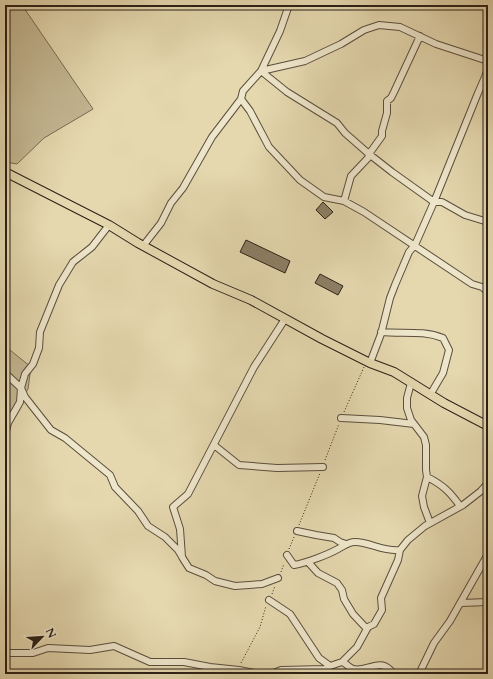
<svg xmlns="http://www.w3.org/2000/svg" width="493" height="679" font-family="Cardo,serif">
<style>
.green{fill:#c5b995;stroke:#786c56}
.building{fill:#8c8066;stroke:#2b2017}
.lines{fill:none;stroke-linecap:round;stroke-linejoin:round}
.minor-casing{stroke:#5a4e3d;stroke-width:8}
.major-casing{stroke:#2b2017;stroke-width:10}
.path{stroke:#2b2017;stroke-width:1;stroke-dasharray:1 2;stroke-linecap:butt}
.minor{stroke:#eee6cb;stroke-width:6}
.major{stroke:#e5d8af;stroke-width:8}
</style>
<rect width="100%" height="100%" fill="#e5d8af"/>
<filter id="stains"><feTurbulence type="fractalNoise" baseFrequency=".005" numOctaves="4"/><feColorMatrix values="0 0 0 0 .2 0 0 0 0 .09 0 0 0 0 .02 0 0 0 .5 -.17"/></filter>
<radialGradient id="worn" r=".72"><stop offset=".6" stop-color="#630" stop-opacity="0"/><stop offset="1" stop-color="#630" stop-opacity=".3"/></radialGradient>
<path class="green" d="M5 5H22L93 109 44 138 17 164 5 162Z
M5 346 31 367 28 389 15 411 5 439Z"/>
<path class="building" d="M323 202 333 212 325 219 316 210Z
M246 240 290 261 285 273 240 252Z
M320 274 343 286 338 295 315 283Z"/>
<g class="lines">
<g class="minor-casing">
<path id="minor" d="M261 71 287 92 337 123 345 133 369 154 392 172 434 202H442L465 215 488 222
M261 71 305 61 341 44 364 30 379 25 400 27 436 44 488 61
M241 99 250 111 269 147 300 180 324 197 344 201 364 212 472 284 482 287 488 292
M344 201 351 176 368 158 369 154 382 136V131L387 113V101L391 98 394 92 420 36
M143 246 161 223 171 203 183 188 212 137 241 99 243 91 261 71 280 31 289 5
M381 332C403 334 423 330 443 338L449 350 443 373 430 395
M370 363 381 334 390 298 395 285 409 252 415 245 434 202 478 93 485 77 488 68
M5 373 21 388 25 397 51 430 65 438 110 475 115 487 138 511 148 526 165 537 178 550 181 555
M411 383 407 398V408L411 420 424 437 426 445V470L427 477 422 496 424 507 430 523
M341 418 380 420 414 424
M5 435 8 423 20 402 21 388 25 374 33 364 39 348 40 332 59 285 73 262 92 247 109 225
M214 445 239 465 277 468 323 467
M427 477C443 485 450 492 460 506
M297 531 316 535 334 538 340 542 346 544
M287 555 294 565C306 563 327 555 338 549 344 546 348 542 355 542 370 542 383 552 400 550
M308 562 318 573 337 583 342 590 344 599 353 614 367 629
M278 578 262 584 235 586 215 581 206 575 189 568 182 557 180 529 173 507 188 494 254 367 285 319
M269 600 290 614 319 658 330 666 342 662 357 647 368 627 374 624 382 610 381 598 398 560 400 550 408 540 425 526 463 505 481 491 488 483
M461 603 488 602
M5 653H33L48 648 90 650 114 646 150 662H184L210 667 239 670 260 674
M343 662C346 664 350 668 353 669 370 673 379 655 394 674
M271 674 281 670 325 669 330 666
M419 674 434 643 450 621 488 554"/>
</g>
<g class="major-casing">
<path id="major" d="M5 172 109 225 138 243 213 284 251 300 322 339 370 363 394 372 444 403 488 426"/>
</g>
<path class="path" d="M344 412 364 367
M325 460 339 424
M299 525 320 473
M289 549 294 537
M281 572 284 564
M272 594 275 586
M241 663 260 627 266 606"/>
<use href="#minor" class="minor"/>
<use href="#major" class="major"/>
</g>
<rect width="493" height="679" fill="none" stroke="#e5d8af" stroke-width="20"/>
<rect x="6" y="6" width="481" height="667" fill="none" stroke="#2b2017" stroke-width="2"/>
<rect x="10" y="10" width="473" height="659" fill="none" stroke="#2b2017"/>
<g transform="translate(42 637) rotate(65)" stroke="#eee6cb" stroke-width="3" paint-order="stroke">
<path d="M0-3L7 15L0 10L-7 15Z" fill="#2b2017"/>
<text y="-6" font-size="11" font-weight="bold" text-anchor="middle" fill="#2b2017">N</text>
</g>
<rect width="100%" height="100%" filter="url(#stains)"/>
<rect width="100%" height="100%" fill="url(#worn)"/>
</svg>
